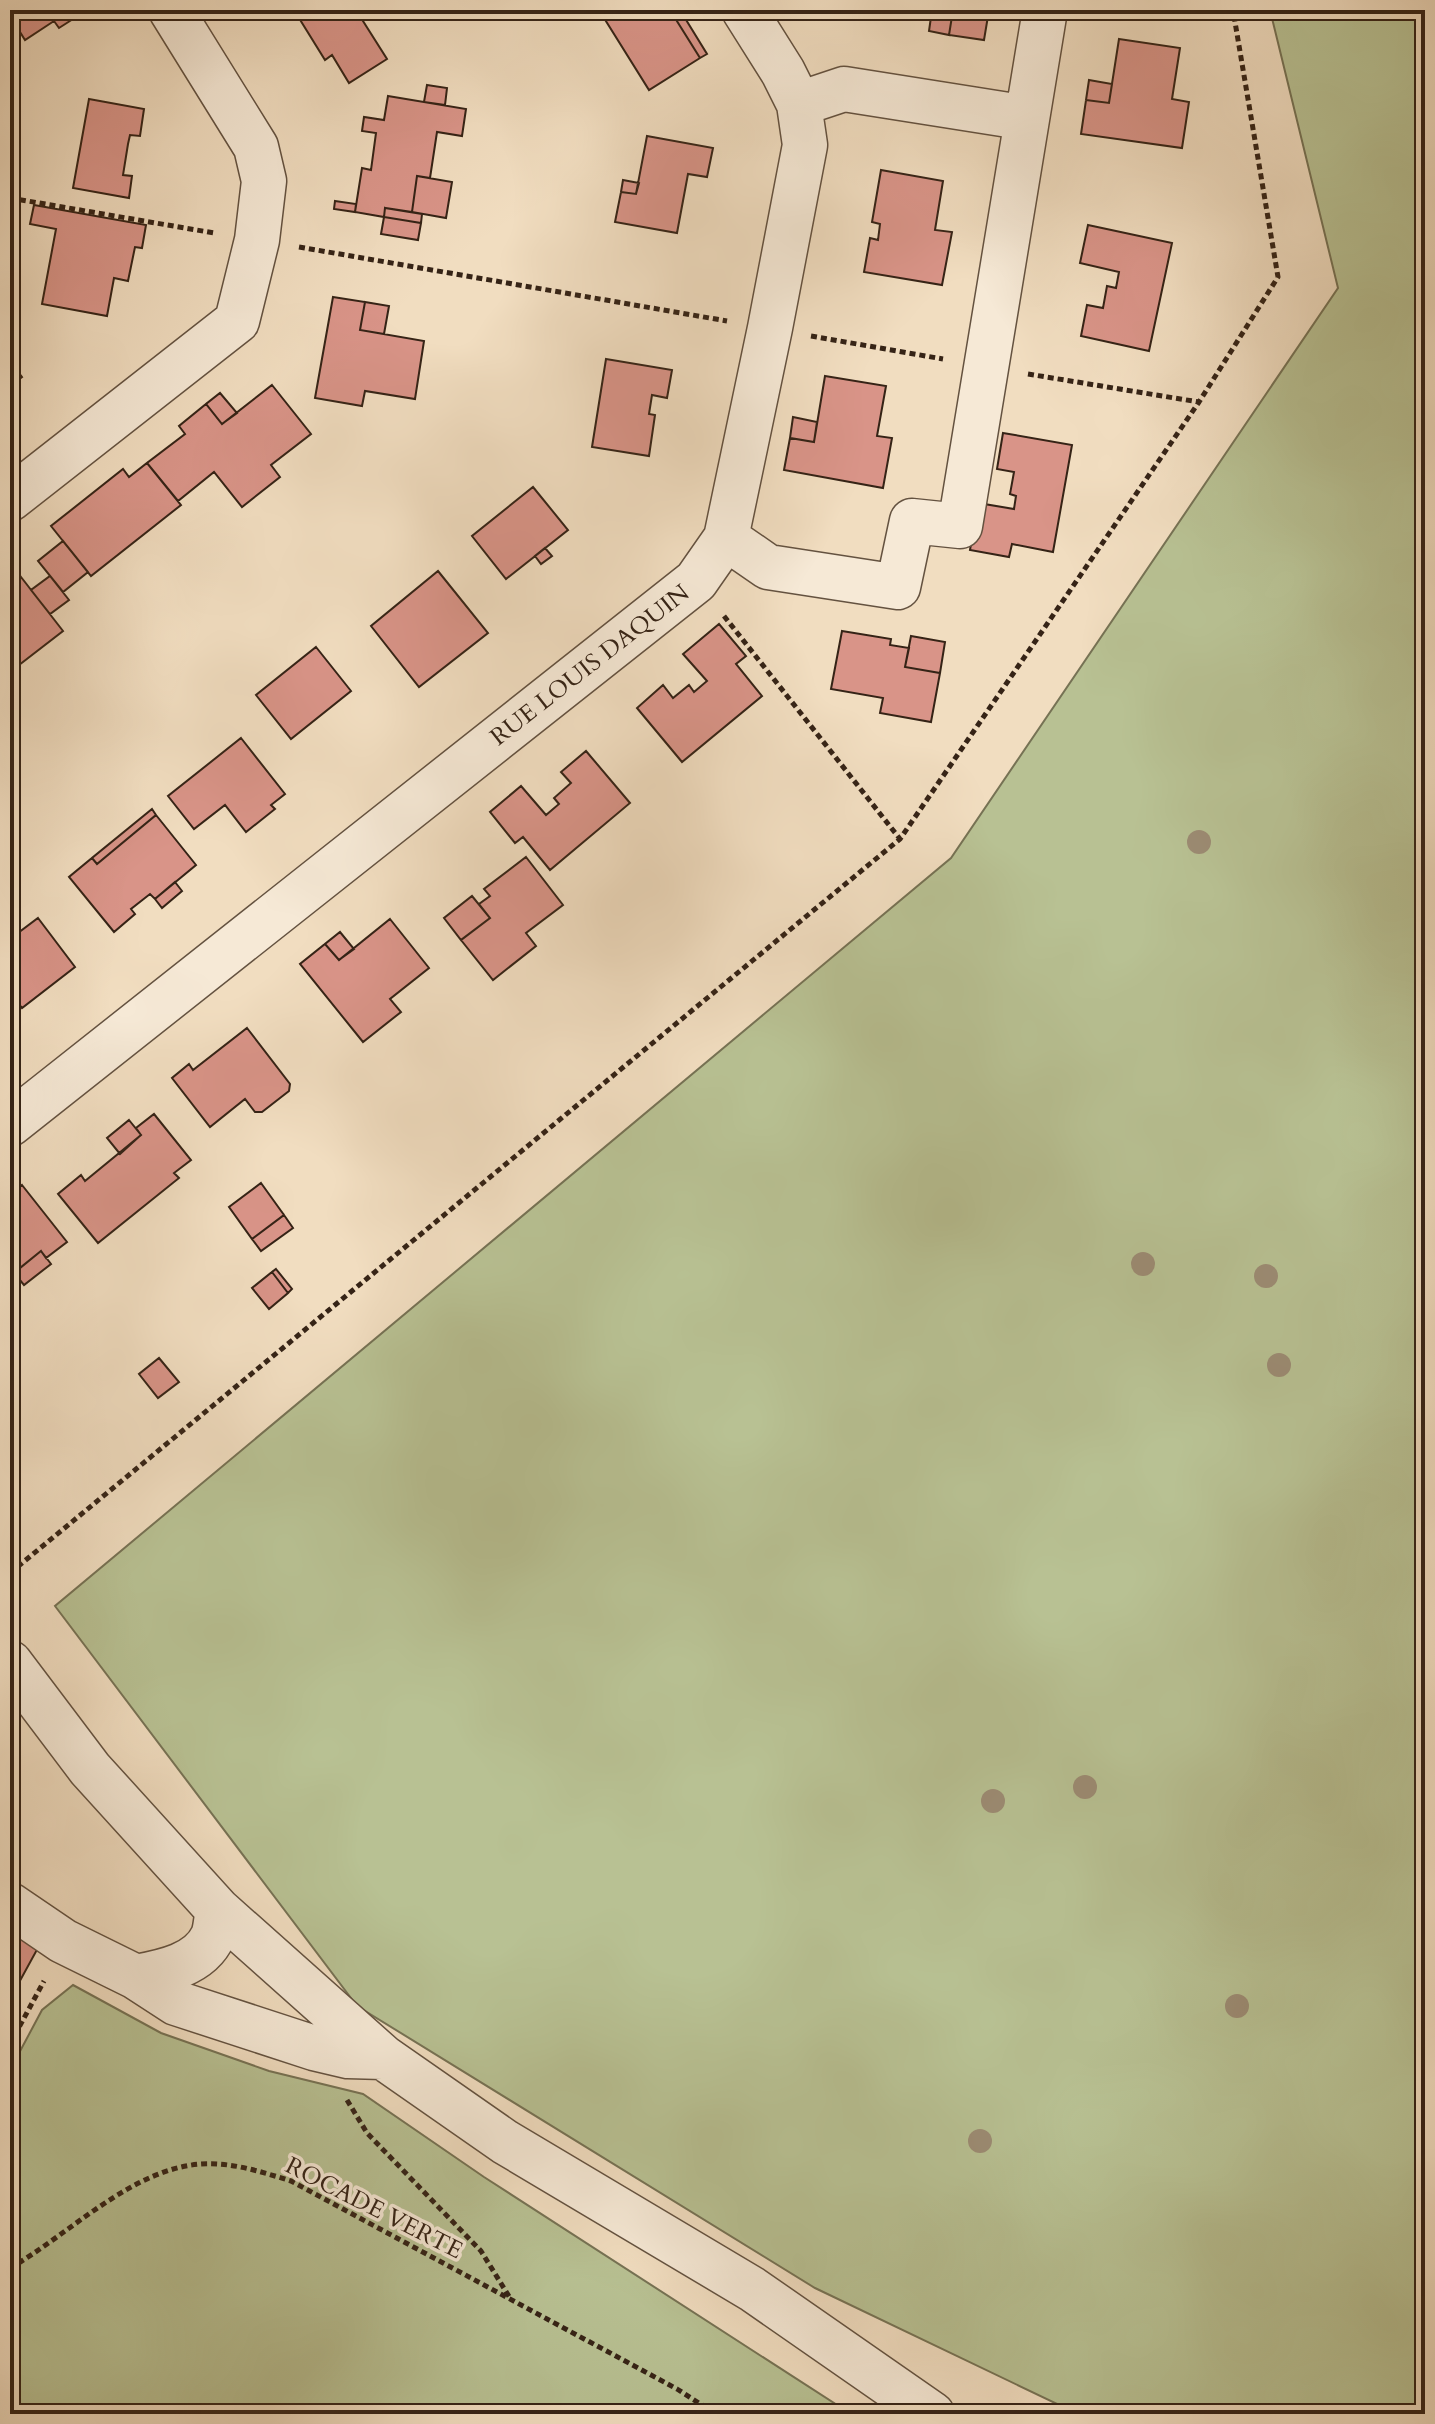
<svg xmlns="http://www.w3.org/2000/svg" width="1435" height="2424" font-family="Cardo,serif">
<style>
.grass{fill:#b8c193;stroke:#767254;stroke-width:2}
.building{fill:#d99488;stroke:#352316;stroke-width:2}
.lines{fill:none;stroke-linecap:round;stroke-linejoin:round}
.minor-casing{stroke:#645240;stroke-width:47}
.path{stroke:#352316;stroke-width:5;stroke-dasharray:6 4;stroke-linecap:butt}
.minor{stroke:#f6e9d6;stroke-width:44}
.tree{fill:#9c8c74}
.labels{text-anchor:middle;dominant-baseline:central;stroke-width:7;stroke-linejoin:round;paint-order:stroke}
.street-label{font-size:24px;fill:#352316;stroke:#f6e9d6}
</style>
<rect width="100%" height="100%" fill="#f1ddc0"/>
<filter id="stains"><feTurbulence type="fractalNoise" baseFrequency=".0025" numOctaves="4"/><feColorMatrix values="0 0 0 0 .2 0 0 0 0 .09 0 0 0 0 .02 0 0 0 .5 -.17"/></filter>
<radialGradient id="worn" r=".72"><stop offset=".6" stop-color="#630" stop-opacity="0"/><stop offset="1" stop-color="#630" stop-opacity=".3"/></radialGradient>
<path class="grass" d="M1270 10H1425V2414H1078L815 2288 357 2006 55 1606 951 858 1338 288Z
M73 1985 161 2033 269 2071 363 2094 484 2177 851 2414H10V2070L42 2010Z"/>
<path class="building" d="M10 10H87L59 28 54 21 25 40 10 16Z
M294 10H356L387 59 349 83 332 55 325 60Z
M599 10H670L700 58 649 90Z
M670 10H680L707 54 700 58Z
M932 10H953L949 35 929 31Z
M953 10H989L984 40 949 35Z
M1119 39 1180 48 1172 99 1189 102 1182 148 1081 134 1086 100 1109 103Z
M1089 80 1112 84 1109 103 1086 100Z
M427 85 447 88 445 105 424 102Z
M388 96 466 109 462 136 437 132 430 178 417 176 412 212 385 208 384 217 355 212 362 168 371 170 376 133 362 131 364 117 384 120Z
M89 99 144 109 140 136 130 135 128 144 123 175 132 176 129 198 73 188Z
M647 136 713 148 707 177 688 174 677 233 615 222 621 192 636 194Z
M881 170 943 181 935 230 952 232 942 285 864 272 870 238 878 240 880 224 872 222Z
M417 176 452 182 446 218 412 212Z
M623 180 639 183 636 194 621 192Z
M335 201 356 204 355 212 334 209Z
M34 205 146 225 142 248 135 247 128 281 114 278 107 316 42 304 56 229 30 224Z
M385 208 422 214 421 223 384 217Z
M384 217 421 223 418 240 381 234Z
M1088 225 1172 243 1149 351 1081 336 1087 305 1103 308 1107 286 1116 288 1119 272 1080 263Z
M333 297 365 302 360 330 424 341 415 399 365 391 362 406 315 398Z
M365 302 389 306 384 334 360 330Z
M606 359 672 370 667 398 652 395 649 414 655 415 649 456 592 447Z
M10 361 22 377 10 386Z
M825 376 886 386 877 436 892 438 883 488 784 470 790 438 814 442Z
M272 385 311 434 271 465 280 477 242 507 214 472 178 501 147 463 185 434 179 426 206 404 222 424Z
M220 393 237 413 222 424 206 404Z
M793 417 817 422 814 442 790 438Z
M1003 433 1072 445 1053 552 1012 544 1009 557 970 550 978 503 1014 509 1016 496 1010 494 1014 472 997 469Z
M147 463 181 505 91 576 51 526 123 469 129 477Z
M533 487 568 530 506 579 472 536Z
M63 541 88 572 63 592 38 561Z
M545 548 552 556 541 564 535 556Z
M438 571 488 633 419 687 371 626Z
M50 576 69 600 50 614 31 590Z
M21 577 63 631 10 672V586Z
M719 624 746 656 736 664 762 696 682 762 637 708 663 685 673 698 689 685 694 692 707 681 683 654Z
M842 631 891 639 890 645 909 648 905 667 940 673 931 722 880 713 883 698 831 689Z
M911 636 945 642 940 673 905 667Z
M316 647 351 691 291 739 256 695Z
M241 738 285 794 271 805 275 809 246 832 225 805 194 829 168 796Z
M586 751 630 803 550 870 523 837 515 843 490 812 521 786 546 815 559 804 554 798 571 783 561 772Z
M152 809 156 815 97 864 92 858Z
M156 815 196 865 155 899 150 894 131 909 135 914 114 932 69 877 92 858 97 864Z
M526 857 563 905 526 933 536 946 493 980 461 940 490 918 479 904 490 896 484 889Z
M175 882 182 891 162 908 155 899Z
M472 896 490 918 461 940 444 918Z
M38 918 75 967 22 1008 17 1002 10 1007V939Z
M390 919 429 968 390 999 401 1012 363 1042 300 964 325 944 339 960Z
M340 932 354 949 339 960 325 944Z
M247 1028 290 1084 289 1091 262 1112H255L245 1099 210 1127 172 1078 189 1064 193 1070Z
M154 1114 191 1160 174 1173 179 1178 98 1243 58 1194 81 1175 85 1181 141 1135 136 1128Z
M129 1120 141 1135 120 1154 107 1138Z
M261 1183 284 1215 252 1239 229 1207Z
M22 1185 67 1242 46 1258 41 1251 10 1276V1194Z
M284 1215 293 1228 261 1251 252 1239Z
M41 1251 51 1264 24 1285 14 1273Z
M276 1269 292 1289 288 1293 272 1272Z
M272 1272 288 1293 269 1309 252 1288Z
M159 1358 179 1382 158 1398 139 1374Z
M10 1930 39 1946 10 1999Z"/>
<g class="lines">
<g class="minor-casing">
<path id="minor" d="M799 104 844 89 1027 118
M10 499 237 321 257 240 264 181 256 147 171 10
M726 538 768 567 898 587 912 521 960 526 1045 10
M10 1124 696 581 726 538 770 328 805 145 799 104 783 72 744 10
M10 1663 90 1769 218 1910 383 2057 505 2142 752 2289 932 2414
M10 1905 63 1941 136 1977 176 2003 314 2048 348 2056 383 2057
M136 1977C163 1972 200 1965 213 1936 216 1928 216 1918 218 1910"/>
</g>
<path class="path" d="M10 198 214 233
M299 247 727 321
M811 336 943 359
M1028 374 1199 402
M724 616 900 839
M10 1573 900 839 1199 402 1278 277 1233 10
M10 2044 44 1981
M347 2100 367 2133 481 2251 510 2298
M10 2268C70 2234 131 2169 201 2164 232 2162 262 2172 291 2181L677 2389 716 2414"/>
<use href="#minor" class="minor"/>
</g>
<g class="tree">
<circle cx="1199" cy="842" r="12"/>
<circle cx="1143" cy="1264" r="12"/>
<circle cx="1266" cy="1276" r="12"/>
<circle cx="1279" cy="1365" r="12"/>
<circle cx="1085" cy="1787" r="12"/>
<circle cx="993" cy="1801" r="12"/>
<circle cx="1237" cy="2006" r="12"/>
<circle cx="980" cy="2141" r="12"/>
</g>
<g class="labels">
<g class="street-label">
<text transform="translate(590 665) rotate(-38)">RUE LOUIS DAQUIN</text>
<text transform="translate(374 2208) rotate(27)">ROCADE VERTE</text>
</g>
</g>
<rect width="1435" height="2424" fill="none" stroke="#f1ddc0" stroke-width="40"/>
<rect x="12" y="12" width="1411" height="2400" fill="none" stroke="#352316" stroke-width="4"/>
<rect x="20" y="20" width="1395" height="2384" fill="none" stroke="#352316" stroke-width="2"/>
<rect width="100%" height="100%" filter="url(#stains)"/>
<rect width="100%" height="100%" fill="url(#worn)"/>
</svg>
